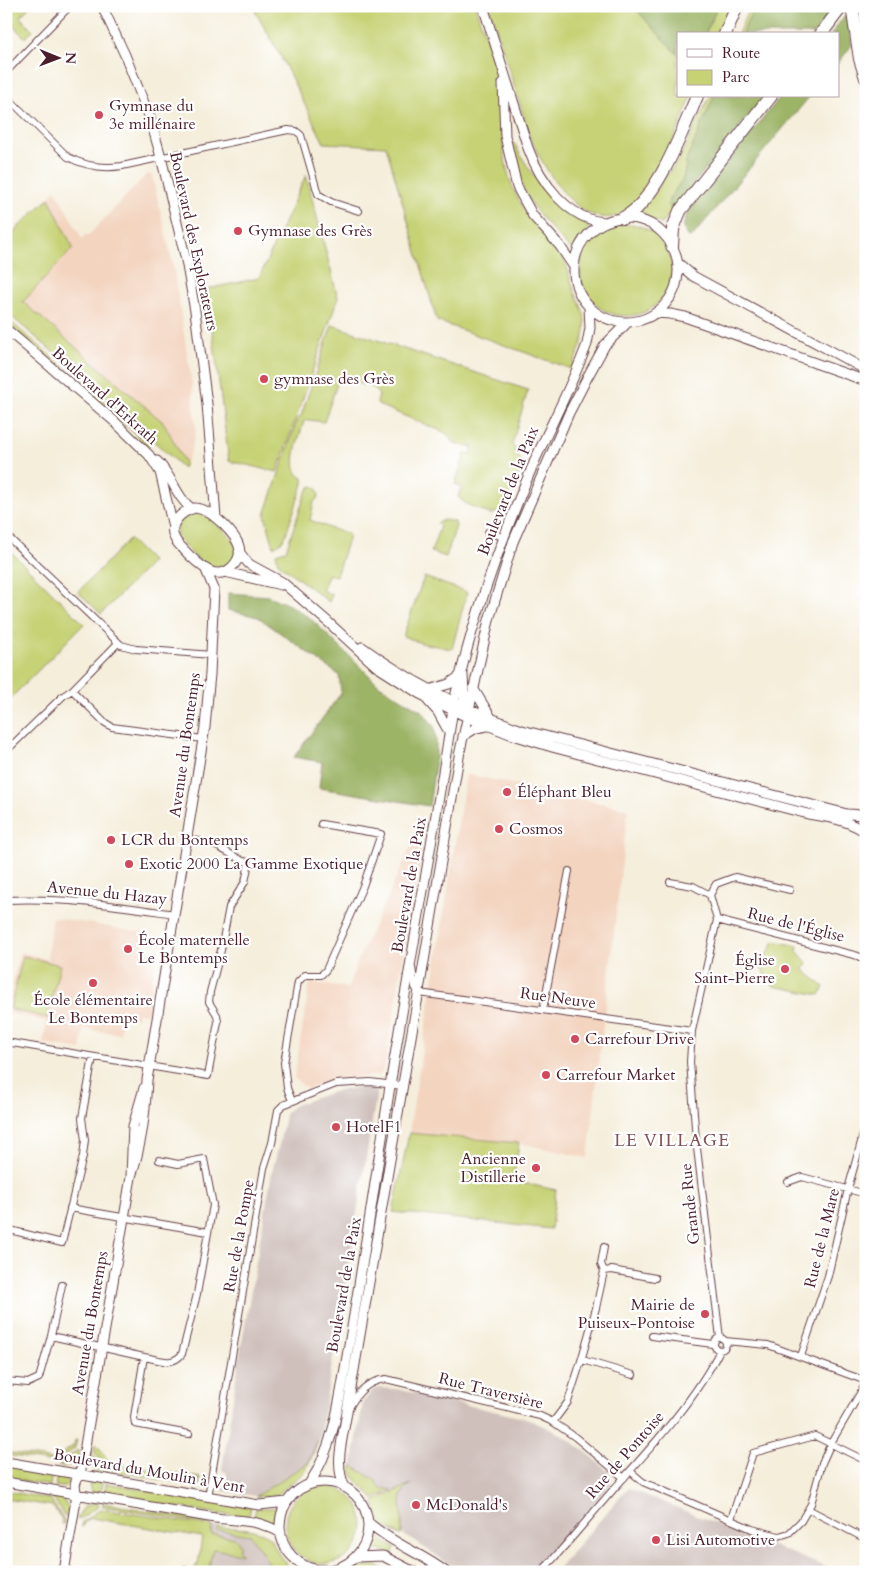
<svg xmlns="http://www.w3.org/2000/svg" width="872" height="1578" font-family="Cardo,serif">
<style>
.built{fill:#f3d4bf}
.industrial{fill:#cfc0bb}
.green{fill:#c6d274;stroke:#887850}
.forest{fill:#9cb466;stroke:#736a48}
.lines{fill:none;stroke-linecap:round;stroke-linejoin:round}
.street-casing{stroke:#643e45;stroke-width:8}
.secondary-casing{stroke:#643e45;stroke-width:11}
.highway-casing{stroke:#643e45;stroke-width:14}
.street{stroke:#fff;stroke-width:6}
.secondary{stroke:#fff;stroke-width:9}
.highway{stroke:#fff;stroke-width:12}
.poi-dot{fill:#d1495b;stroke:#fff;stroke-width:2}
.labels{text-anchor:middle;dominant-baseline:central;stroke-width:4.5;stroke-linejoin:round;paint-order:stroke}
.poi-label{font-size:16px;fill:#4a1f2b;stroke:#fff;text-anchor:start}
.street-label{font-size:16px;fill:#4a1f2b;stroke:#fff}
.neighbourhood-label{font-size:18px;letter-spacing:1px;fill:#825256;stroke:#fff}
</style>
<rect width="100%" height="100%" fill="#fff"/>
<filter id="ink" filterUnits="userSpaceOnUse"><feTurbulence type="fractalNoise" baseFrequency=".02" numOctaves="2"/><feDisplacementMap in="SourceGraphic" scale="10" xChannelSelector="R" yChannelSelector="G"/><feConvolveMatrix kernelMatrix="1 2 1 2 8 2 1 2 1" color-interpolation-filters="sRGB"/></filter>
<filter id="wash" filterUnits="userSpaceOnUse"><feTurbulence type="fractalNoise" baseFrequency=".0096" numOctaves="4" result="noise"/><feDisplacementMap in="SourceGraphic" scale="20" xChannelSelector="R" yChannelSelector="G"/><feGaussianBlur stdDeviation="1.12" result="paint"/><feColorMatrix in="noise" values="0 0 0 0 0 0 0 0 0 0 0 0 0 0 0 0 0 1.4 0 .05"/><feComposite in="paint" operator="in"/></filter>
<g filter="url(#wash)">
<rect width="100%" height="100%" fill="#f5eedb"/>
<path class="built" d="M147 174 152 175 173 265 192 384 196 430 191 451 183 468 98 390 6 312V239L49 198 55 189 82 239 85 235H89Z
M466 774 628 809 588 1158 519 1143 409 1133Z
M411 846 423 848 385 1065 380 1075 336 1079 307 1089 294 1078 310 982 348 988 358 960Z
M52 917 144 933 143 945 145 946 146 949 157 951 147 1014 138 1013 137 1018 123 1015 120 1034 84 1029 81 1050 43 1044 47 1022 6 1012 20 952 47 959Z"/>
<path class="industrial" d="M372 1087 377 1092 320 1436 309 1462 256 1496 223 1491 227 1473 222 1470 240 1353 272 1172 280 1141 285 1115 287 1111 293 1106 326 1094 344 1089Z
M382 1388 396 1389 524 1418 546 1427 567 1438 591 1456 607 1470 612 1478 611 1483 597 1501 531 1572H461L413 1540 393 1530 385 1498 368 1476 352 1466 363 1402 374 1389Z
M628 1488 838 1572H555Z
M204 1525 250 1532 258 1539 265 1558 276 1572H197Z"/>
<path class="green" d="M6 6H30L20 17 33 30 25 38 14 27 6 35Z
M252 6H475C483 30 493 54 498 79 504 113 499 147 510 180 521 212 540 230 561 255 568 265 569 276 573 287 576 295 580 303 583 311 590 331 579 351 571 369L437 321 386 146 324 143 280 55Z
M489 6H633L678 55V96H692C677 130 664 169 640 198 594 254 547 176 530 137Z
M718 6H731L718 34H705Z
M750 6H755L742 34H738Z
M710 96H714L687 159 683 179 672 194 671 207 674 208 662 224 638 215 660 183 678 161Z
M511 142 515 144C527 170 560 216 588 224V230L581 237 574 249 569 248C544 220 524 203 515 165 513 157 511 150 511 142Z
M306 175 338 298 277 472 229 461 207 289 259 278Z
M49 198 73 248 23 302 164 423 185 463 183 468 98 390 6 312V239Z
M580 270a46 46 0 1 1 92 0a46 46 0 1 1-92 0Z
M6 318 96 394 150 444 149 447 123 423 6 323Z
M332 325 528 390 512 444 523 466 499 514 494 512 492 515 466 504 458 497 461 487 455 484 465 454 471 455 472 447 465 445H456L446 433 383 407 377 403 379 395 373 387 339 378 324 422 309 420 304 421C300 436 285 470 303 478V484L285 537 281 542 274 547 265 515 297 420 301 416Z
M312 486 317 488 319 496 314 502 310 520 332 529 347 533 349 536 336 576 329 574 322 590 332 595 329 602 278 563 276 553 286 550 305 495 309 488Z
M196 512 210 517 233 539 236 549 234 559 229 565 222 569H210C192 553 153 528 196 512Z
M444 520 455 522 456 526 446 557 431 552 440 526 437 523Z
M129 539 152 562 101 614 78 592Z
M6 547 84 624 6 703Z
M424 577 467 592 452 649 421 643 403 636Z
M774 941 798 946 797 951 807 963 803 969 824 987 820 995 773 986 761 968Z
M23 956 60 965 47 1018 10 1009Z
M409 1133 519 1143 513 1181 556 1190 551 1229 393 1212Z
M75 1440H77L75 1448 56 1463 6 1455V1452L53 1460 74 1445Z
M318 1440 306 1471 278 1494 269 1497 256 1496 309 1462Z
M95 1444 97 1445 110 1463 200 1478 199 1486 107 1470 94 1451Z
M76 1451H80C78 1463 70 1467 58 1466Z
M89 1452 91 1453 104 1470V1473C92 1471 87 1464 89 1452Z
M6 1465 52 1473 50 1486 6 1478Z
M352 1466 375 1480 380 1488 392 1490 373 1499C367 1489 348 1478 352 1466Z
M57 1474 68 1478 69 1482C66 1489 61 1487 55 1486Z
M91 1481 102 1482 100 1494 91 1492 89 1485Z
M106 1483 251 1507 249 1516 219 1514 104 1495Z
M411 1484C409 1486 404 1488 403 1492 398 1499 405 1526 401 1535L386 1528 380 1523 374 1501Z
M285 1525a39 39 0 1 1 78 0a39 39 0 1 1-78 0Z
M6 1491 50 1499 64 1520V1524H61L62 1519 52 1506 6 1499Z
M53 1495C65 1498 69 1506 68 1517H65L53 1498Z
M96 1502 99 1503 98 1506 80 1519H77L84 1507Z
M103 1503 210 1521V1524L102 1506Z
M256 1508H276L272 1525 254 1517Z
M101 1509 212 1526 211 1534 235 1538 241 1546 238 1549 241 1554 213 1549 208 1572H195L196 1565H198L202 1537 91 1518 84 1523 83 1527 81 1526 82 1522Z
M218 1527 249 1529 263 1533 270 1538 280 1556 293 1572H275L250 1535 217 1530Z
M374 1535 395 1548 392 1554 380 1550H370Z
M374 1565 392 1572H354L364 1566Z"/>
<path class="forest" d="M633 6H718L705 34H678V55Z
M755 6H834L814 34H742Z
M846 14 852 45 838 63V34H831Z
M714 96H764L679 203 674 208 671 207 668 205 669 199 683 179 687 159Z
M781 96H810L696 232 692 237H689C681 231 684 221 687 213Z
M228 593 268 596 289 605 310 618 379 685 423 712 434 727 436 739V758L429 806 319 788 322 762 294 757 341 693 339 675 258 617 228 610Z"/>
</g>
<g filter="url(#ink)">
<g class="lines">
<g class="street-casing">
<path id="street" d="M6 72 70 6
M6 96 68 157C85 166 103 169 122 166L288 130 296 131 301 135 318 194 331 202 359 211
M488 532 503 537
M6 535 121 645 136 649 212 655
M72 690 104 722 112 727 203 739
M6 751 63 696 72 690 118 643
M670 882 693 886 710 895 717 920
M710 895 716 884 735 877 790 890
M6 900C63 897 119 906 175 914
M717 920 692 1031 690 1062 696 1140 720 1338
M717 920 858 956 866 961
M412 968 415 987 419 993
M419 993 692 1031
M543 1010 569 871
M6 1042 208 1076 218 1022 217 1015 209 1002 210 992 221 950 229 907 245 882 249 862 243 861 213 844 187 839
M292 1101 287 1088 284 1063 298 982 305 975H321L326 970 363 886 381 834 321 824
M788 1182 802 1177 866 1194
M70 1208 208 1232
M6 1229 62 1243 83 1156 85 1140 82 1118 93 1057
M604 1271 612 1270 655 1278
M51 1336 62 1285
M652 1336 713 1344
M714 1344a6 6 0 1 1 12 0a6 6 0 1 1-12 0Z
M725 1341 768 1345 866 1381
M801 1356 828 1276 848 1189 866 1124
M144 1357C158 1359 172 1367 182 1354L197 1294 213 1205 204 1159 178 1164 159 1160
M581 1361H586L633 1375
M6 1381 28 1383 39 1378 51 1336 144 1357 134 1417 135 1424 189 1434
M349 1408C358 1392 367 1381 386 1379L540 1416 553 1422 575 1437 624 1478
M553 1422 568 1402 581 1361 596 1308 603 1276 604 1271 601 1264 604 1247
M630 1471 643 1482 752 1529 779 1536 789 1533 801 1521 811 1504 822 1463 831 1443 866 1383
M208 1497 264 1168 272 1143 278 1110 283 1105 336 1084 370 1082 403 1086
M808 1509 862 1537
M731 1519 753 1453 815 1436 866 1461
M184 1572 185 1570
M541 1572C566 1546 588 1518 612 1491 649 1450 696 1399 720 1350"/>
</g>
<g class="secondary-casing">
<path id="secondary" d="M102 6 125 55 150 118 161 157 186 260 195 311 207 404 216 518
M483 6 528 148C540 181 568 220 605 222
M503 83 505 136 517 187 533 216 560 246 574 267
M574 270a52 52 0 1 1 104 0a52 52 0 1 1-104 0Z
M678 263 693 276 866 370
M655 313 670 314 685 317 866 381
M6 329 114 421 149 455 160 472 173 527
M157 461C172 475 175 496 192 509
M195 508C207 509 215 517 224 525 237 538 248 552 231 568 215 582 199 564 188 554 184 549 178 545 175 539 167 525 181 511 195 508Z
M239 552 249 564 282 582 328 622 376 666 420 694 467 717 510 734 552 747 808 814C828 817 847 820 864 831
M225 572 281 585
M362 647C410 682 466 710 522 730L847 814 866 815
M463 675 465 712
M473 688 492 719
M432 689 449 684 460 676
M428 701 438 712 449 732
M463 736 476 728 487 726
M131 1177C142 1142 145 1117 147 1080L205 727 210 674 214 589 206 570
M6 1462 259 1505 287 1502
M280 1526a44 44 0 1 1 88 0a44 44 0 1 1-88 0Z
M6 1482 215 1518C241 1521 257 1519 281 1533
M309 1484C337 1443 341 1387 350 1339 362 1268 373 1196 384 1125 405 984 433 844 454 702 472 618 502 537 536 458 553 420 573 383 587 344L590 328 589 306
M345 1487C333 1464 344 1435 347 1411L460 751 489 620 513 542 569 413 588 376 605 345 628 322
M368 1522C391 1543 421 1553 446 1572
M356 1557 383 1556 414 1572
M64 1572 77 1494C74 1487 75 1480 80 1475L131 1177 133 1126 144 1088"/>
</g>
<g class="highway-casing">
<path id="highway" d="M852 6 860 59 866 78
M865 6 866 18
M725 34 737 6
M821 34 842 6
M623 218C656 203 683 129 697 96
M672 246 673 229 680 211 771 96"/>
</g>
<use href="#street" class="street"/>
<use href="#secondary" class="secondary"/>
<use href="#highway" class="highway"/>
</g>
</g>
<g class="poi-dot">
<circle cx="99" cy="115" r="5"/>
<circle cx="238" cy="231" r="5"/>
<circle cx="264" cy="379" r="5"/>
<circle cx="507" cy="792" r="5"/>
<circle cx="499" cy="829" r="5"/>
<circle cx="111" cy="840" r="5"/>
<circle cx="129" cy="864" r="5"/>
<circle cx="128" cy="949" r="5"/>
<circle cx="785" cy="969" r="5"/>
<circle cx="93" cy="983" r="5"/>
<circle cx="575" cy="1039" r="5"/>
<circle cx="546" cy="1075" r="5"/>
<circle cx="336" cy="1127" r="5"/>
<circle cx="536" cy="1168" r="5"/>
<circle cx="705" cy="1314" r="5"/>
<circle cx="416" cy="1505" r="5"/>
<circle cx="656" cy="1540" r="5"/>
</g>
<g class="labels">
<g class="poi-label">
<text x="109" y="106">Gymnase du<tspan x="109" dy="18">3e millénaire</tspan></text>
<text x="248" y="231">Gymnase des Grès</text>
<text x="274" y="379">gymnase des Grès</text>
<text x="517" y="792">Éléphant Bleu</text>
<text x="509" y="829">Cosmos</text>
<text x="121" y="840">LCR du Bontemps</text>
<text x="139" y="864">Exotic 2000 La Gamme Exotique</text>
<text x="138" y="940">École maternelle<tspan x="138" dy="18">Le Bontemps</tspan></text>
<text x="775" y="960" text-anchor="end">Église<tspan x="775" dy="18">Saint-Pierre</tspan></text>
<text x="93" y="1000" text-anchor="middle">École élémentaire<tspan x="93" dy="18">Le Bontemps</tspan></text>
<text x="585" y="1039">Carrefour Drive</text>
<text x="556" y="1075">Carrefour Market</text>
<text x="346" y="1127">HotelF1</text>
<text x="526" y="1159" text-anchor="end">Ancienne<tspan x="526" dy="18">Distillerie</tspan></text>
<text x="695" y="1305" text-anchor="end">Mairie de<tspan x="695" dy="18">Puiseux-Pontoise</tspan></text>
<text x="426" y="1505">McDonald's</text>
<text x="666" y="1540">Lisi Automotive</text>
</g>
<g class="street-label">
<text transform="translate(194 241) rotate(78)">Boulevard des Explorateurs</text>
<text transform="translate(105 396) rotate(42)">Boulevard d'Erkrath</text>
<text transform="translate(508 491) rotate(-68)">Boulevard de la Paix</text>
<text transform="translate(185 745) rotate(-82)">Avenue du Bontemps</text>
<text transform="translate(409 885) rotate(-80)">Boulevard de la Paix</text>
<text transform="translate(107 893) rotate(6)">Avenue du Hazay</text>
<text transform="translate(796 925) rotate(14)">Rue de l'Église</text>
<text transform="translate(558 998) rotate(8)">Rue Neuve</text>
<text transform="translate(690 1204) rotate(-96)">Grande Rue</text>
<text transform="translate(239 1236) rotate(-80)">Rue de la Pompe</text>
<text transform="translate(822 1238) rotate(-76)">Rue de la Mare</text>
<text transform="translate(344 1285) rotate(-80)">Boulevard de la Paix</text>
<text transform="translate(90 1323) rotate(-80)">Avenue du Bontemps</text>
<text transform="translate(491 1391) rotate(14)">Rue Traversière</text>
<text transform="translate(625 1455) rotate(-49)">Rue de Pontoise</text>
<text transform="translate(149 1471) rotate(10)">Boulevard du Moulin à Vent</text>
</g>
<g class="neighbourhood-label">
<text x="672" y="1140">LE VILLAGE</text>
</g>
</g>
<rect width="872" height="1578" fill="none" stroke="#fff" stroke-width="25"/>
<rect x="677" y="32" width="162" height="65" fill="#ffffff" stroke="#b7a5aa"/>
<rect x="687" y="49" width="25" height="8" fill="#ffffff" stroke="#b7a5aa"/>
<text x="722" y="58" font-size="15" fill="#4a1f2b">Route</text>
<rect x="687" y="70" width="25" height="15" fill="#c6d274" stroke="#b7a5aa"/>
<text x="722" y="82" font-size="15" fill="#4a1f2b">Parc</text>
<g transform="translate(58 58) rotate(91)" stroke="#ffffff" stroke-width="4" paint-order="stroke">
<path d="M0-4L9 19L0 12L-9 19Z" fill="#4a1f2b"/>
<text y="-8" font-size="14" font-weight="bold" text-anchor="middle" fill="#4a1f2b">N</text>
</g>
</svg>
